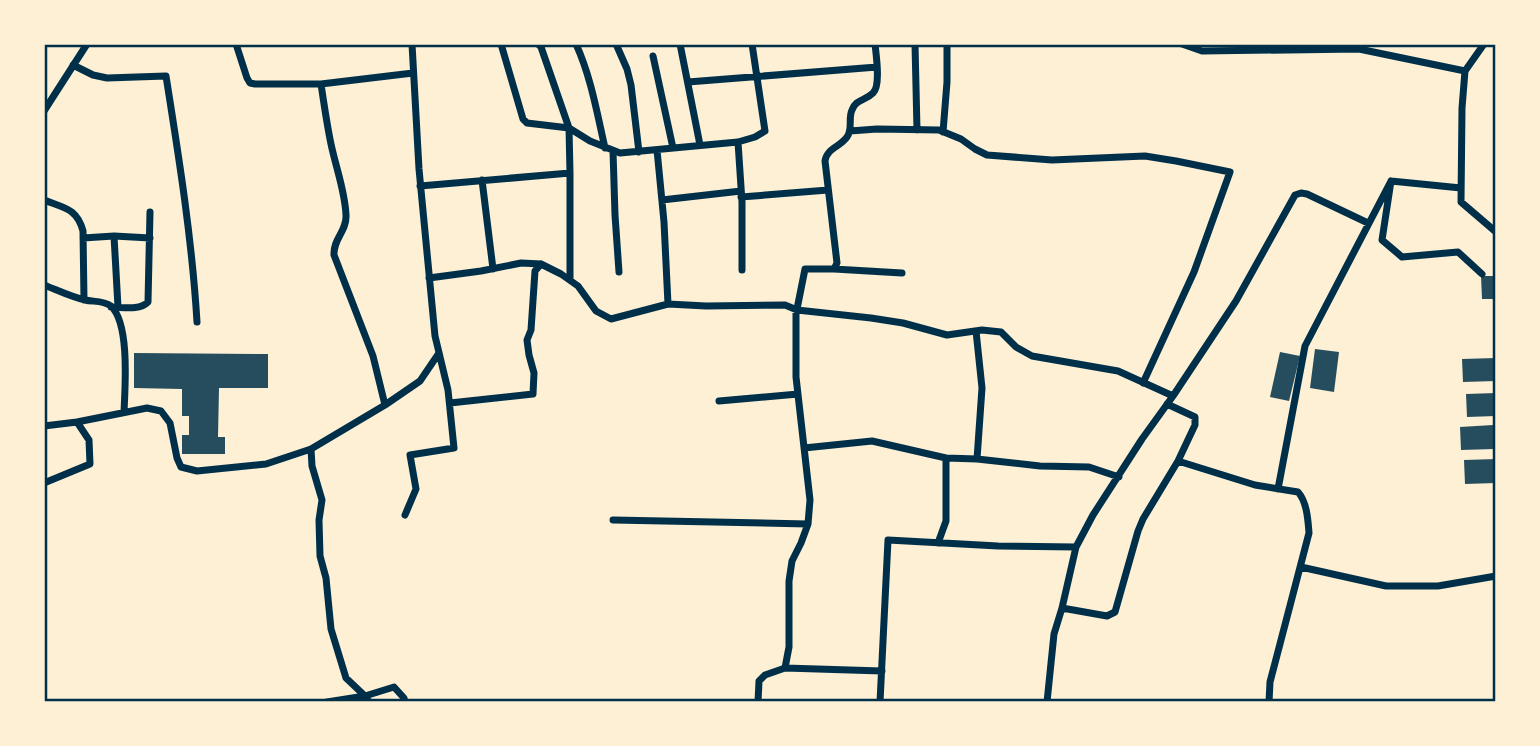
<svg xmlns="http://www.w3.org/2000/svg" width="1540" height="746" font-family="Inter,sans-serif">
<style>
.building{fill:#264d5e}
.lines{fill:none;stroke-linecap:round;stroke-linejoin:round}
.minor{stroke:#003049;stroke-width:7}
.neatline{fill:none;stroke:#003049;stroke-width:2.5}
</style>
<rect width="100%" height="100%" fill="#fdf0d5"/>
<path class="building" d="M1481 276H1496V299H1482Z
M1315 349 1339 352 1334 392 1310 388Z
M1280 352 1300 356 1289 401 1270 397Z
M134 353 268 354V388H219L218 437H225V454H182V435H189V416H182V389L134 388Z
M1495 358 1496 381 1463 382 1462 359Z
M1496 393V416L1467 417 1466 394Z
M1493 425 1494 449 1461 450 1460 427Z
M1496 459V483L1465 484 1464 460Z"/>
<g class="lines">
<path class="minor" d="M236 44 247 78 250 83 255 84H321L413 73
M501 44 523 119 527 123 569 128 570 173V280
M538 44 541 47 569 128 590 141 620 153 738 142 755 137 765 131 752 44
M576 44C591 77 597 113 605 148
M616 44 627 69 631 85 639 152
M680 44 700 145
M915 44 917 130
M1182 44 1202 51 1359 49 1465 71 1462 108 1461 202 1496 232
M653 56 673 148
M73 65 93 75 107 78 166 76C179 158 192 239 197 322
M1465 71 1484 44
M688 82 877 67
M321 84C324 104 327 125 331 144 336 168 345 191 346 215 347 231 333 239 334 255L373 356 385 405 420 381 439 353
M44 111 87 44
M850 131 877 129 939 130 961 139 975 149 987 155 1052 160 1145 156 1176 161 1230 172 1194 272 1143 383
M943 132 947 82V44
M738 142 742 202V270
M657 150 664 222 668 304
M613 151 615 215 619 272
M482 180 493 269
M420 186 570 173
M1461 188 1391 181 1382 240 1402 257 1458 252 1482 274
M741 197 828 190
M44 200C64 208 77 208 83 231L84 300
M662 200 741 191
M114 236 118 307
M83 238 114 236 150 238
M834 269 902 273
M429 278 481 271 521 263 541 264 561 274 578 286 596 311 611 319 668 304 706 306 785 305 797 310 871 318 903 323 947 335 982 330 1001 332 1016 347 1032 356 1118 371 1173 396 1142 439 1093 515 1076 547
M44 285C57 290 71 297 85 300 93 302 103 300 111 306 130 324 125 387 124 412
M111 307C123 307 139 311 148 302L150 212
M976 331 982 388 977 459 1040 466 1089 467 1119 477
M1173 396 1236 301 1295 195 1301 193 1307 194 1368 223
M719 401 798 394
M450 403 533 394 534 373 529 355 527 340 531 330 535 271 541 264
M1167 404 1195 417V425L1178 461 1255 485 1298 492C1307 502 1308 520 1309 533L1270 682 1269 702
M77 422 147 408 161 411 170 423 177 458 181 467 197 471 266 464 311 449 385 405
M44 426 77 422 89 440 90 464 44 483
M804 448 872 441 946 458
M311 449 312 466 322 500 319 520 320 556 326 578 331 629 346 678 365 696 369 702
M1278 489 1305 346 1391 181
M405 515 416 489 410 455 454 448 448 390 435 336 419 169 412 44
M613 520 808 524
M938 543 946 521V458L977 459
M1301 567 1386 586H1438L1496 576
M1062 608 1107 616 1115 612 1138 531 1143 519 1178 461
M785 668 882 671
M327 702 365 696 394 687 404 698 405 702
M758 702 759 681 765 675 785 668 789 647V581L792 561 801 543 808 524 810 500 796 377V314L805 269H834L837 263 825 161C827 148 840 147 847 137 853 129 848 118 852 110 856 99 865 101 873 93 881 86 876 54 875 44
M880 702 888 540 998 546 1076 547 1062 608 1054 634 1047 702"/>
</g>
<rect width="1540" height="746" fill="none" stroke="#fdf0d5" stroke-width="91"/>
<rect x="46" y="46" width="1448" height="654" class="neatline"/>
</svg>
